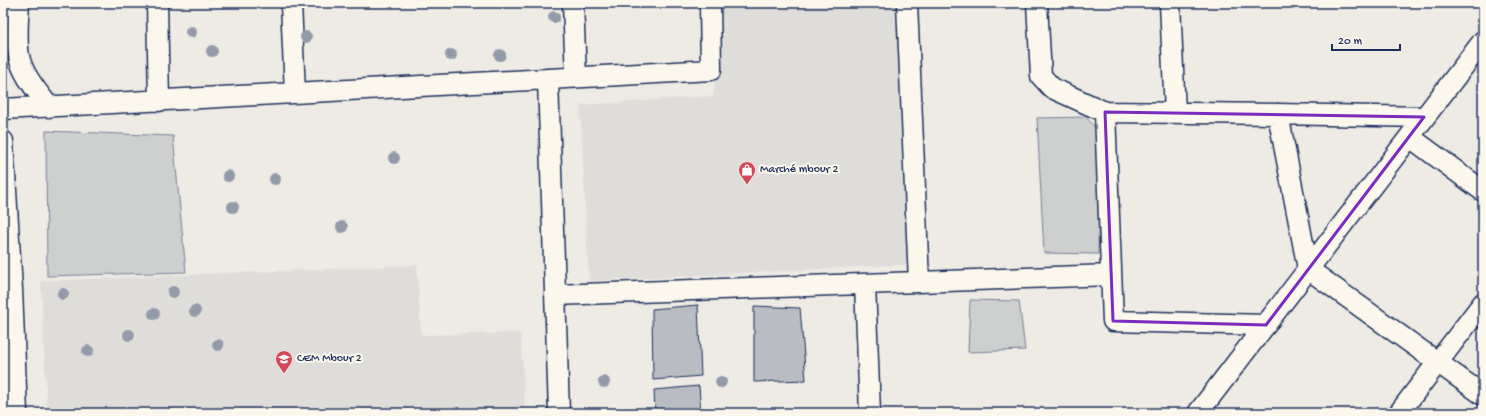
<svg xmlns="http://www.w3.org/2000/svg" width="1486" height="416" font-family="'Gochi Hand',sans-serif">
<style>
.built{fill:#deddda}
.green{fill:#cecfcf;stroke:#747f96}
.building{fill:#b9bcc3;stroke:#1b2f5e}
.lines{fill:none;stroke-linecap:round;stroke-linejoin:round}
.street-casing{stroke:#1b2f5e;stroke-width:23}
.street{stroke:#fbf7ec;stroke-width:20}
.tree{fill:#939aaa}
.marked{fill:none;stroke:#7b2cbf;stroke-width:3;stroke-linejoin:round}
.labels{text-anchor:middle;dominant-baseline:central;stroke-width:4;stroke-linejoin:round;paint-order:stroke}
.poi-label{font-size:12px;fill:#1b2f5e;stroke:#fbf7ec;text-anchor:start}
</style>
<rect width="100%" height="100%" fill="#eeebe4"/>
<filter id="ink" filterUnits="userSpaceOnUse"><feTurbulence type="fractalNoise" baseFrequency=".025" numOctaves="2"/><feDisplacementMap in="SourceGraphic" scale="8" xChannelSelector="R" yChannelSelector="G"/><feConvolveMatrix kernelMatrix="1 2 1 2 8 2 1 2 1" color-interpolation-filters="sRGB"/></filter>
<g filter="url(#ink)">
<path class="built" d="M716 3H900L914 264 589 281 580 105 714 96Z
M417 265 421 335 521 333 525 413H47L41 281Z"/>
<path class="green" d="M1086 117 1100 133 1098 254 1044 253 1037 118Z
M46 131 173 136 186 272 47 276Z
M970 300 1019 301 1025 350 968 352Z"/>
<path class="building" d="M698 305 701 376 653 380 652 309Z
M754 306 800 308 806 380 754 382Z
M699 386 701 413H655L654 390Z"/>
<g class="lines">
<g class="street-casing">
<path id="street" d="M19 3C18 20 16 39 19 56 22 74 38 92 49 107
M157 3 159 101
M291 3 295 93
M573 3 576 77
M907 3 919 282
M1037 3 1041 76 1052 88 1105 112 1278 114 1424 117
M1170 3 1175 113
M548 79 559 413
M3 109 711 70 710 3
M1105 112 1113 321 1266 325
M1278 114 1308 269 1483 395
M1410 137 1483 191
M3 141 12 289 17 413
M865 284 870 413
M555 295 1111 275
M1198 413 1483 41
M1399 413 1483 303"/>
</g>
<use href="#street" class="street"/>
</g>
<g class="tree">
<circle cx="554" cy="17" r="6"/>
<circle cx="191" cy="32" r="6"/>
<circle cx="306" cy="37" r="6"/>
<circle cx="212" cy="51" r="6"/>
<circle cx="451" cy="55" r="6"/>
<circle cx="500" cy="55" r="6"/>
<circle cx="394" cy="158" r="6"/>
<circle cx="228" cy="176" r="6"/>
<circle cx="275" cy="179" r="6"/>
<circle cx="233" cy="207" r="6"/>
<circle cx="342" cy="227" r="6"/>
<circle cx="173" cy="292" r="6"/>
<circle cx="63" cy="294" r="6"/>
<circle cx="195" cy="311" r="6"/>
<circle cx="154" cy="314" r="6"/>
<circle cx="129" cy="335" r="6"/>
<circle cx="218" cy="345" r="6"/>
<circle cx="88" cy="351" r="6"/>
<circle cx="604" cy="382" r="6"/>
<circle cx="721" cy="382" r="6"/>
</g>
</g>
<path class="marked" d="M1105 112 1424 117 1266 325 1113 321Z"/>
<defs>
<g id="shop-pin" transform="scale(0.9)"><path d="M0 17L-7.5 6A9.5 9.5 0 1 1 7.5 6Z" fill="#d1495b" stroke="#fbf7ec"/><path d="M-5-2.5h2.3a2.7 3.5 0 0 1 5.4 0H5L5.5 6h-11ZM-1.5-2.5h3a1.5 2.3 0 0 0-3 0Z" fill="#fff"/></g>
<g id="school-pin" transform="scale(0.9)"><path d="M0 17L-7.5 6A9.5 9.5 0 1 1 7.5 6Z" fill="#d1495b" stroke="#fbf7ec"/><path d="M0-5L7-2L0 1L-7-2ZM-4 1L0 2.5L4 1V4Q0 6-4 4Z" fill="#fff"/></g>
</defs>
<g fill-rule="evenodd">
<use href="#shop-pin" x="747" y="170"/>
<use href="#school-pin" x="284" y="359"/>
</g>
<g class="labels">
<g class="poi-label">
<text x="760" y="170">Marché mbour 2</text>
<text x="297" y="359">CEM Mbour 2</text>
</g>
</g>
<rect width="1486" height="416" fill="none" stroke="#fbf7ec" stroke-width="16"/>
<rect x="8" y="8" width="1470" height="400" fill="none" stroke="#1b2f5e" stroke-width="1.5" filter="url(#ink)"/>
<path d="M1332 44v6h68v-6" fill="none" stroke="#1b2f5e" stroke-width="2"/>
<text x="1338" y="44" font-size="12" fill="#1b2f5e" stroke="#fbf7ec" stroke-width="3" paint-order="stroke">20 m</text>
</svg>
